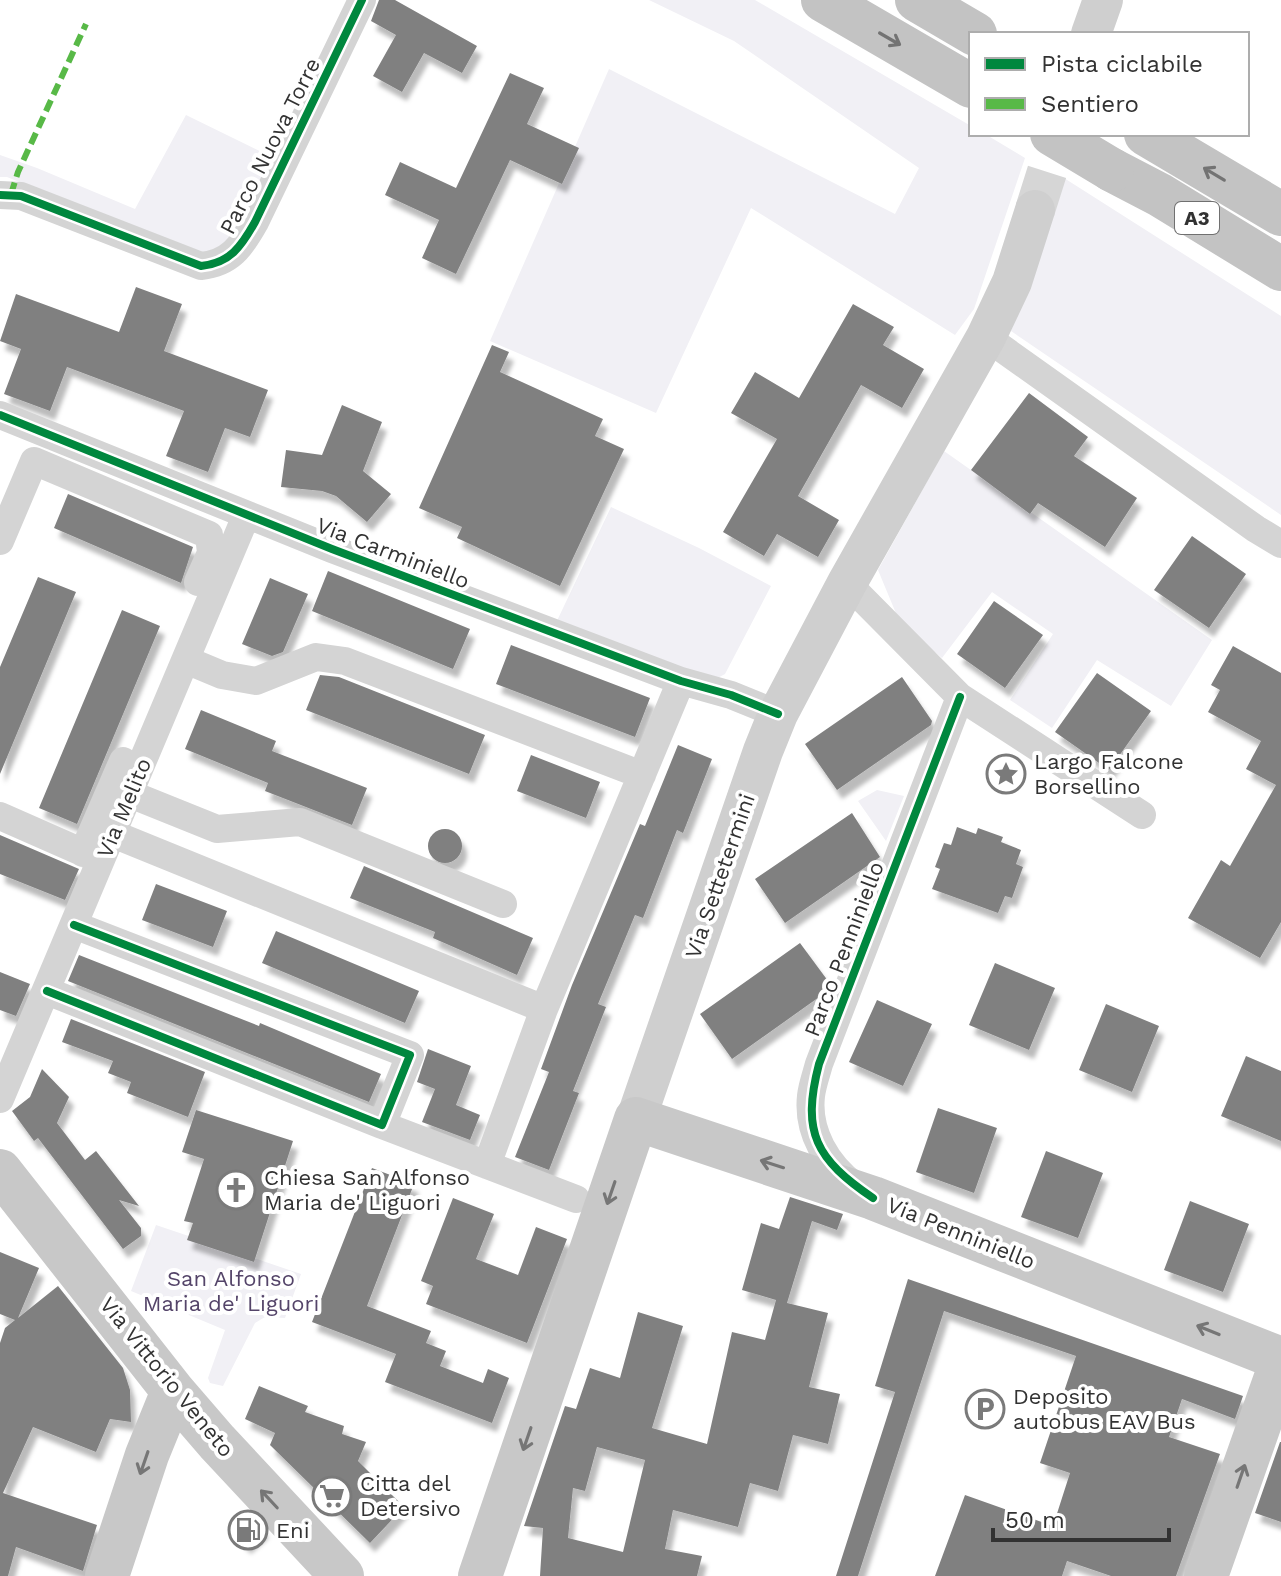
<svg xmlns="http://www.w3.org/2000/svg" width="1281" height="1576" font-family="'Work Sans',sans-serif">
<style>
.green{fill:#f1f0f5}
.building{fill:#808080;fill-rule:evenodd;filter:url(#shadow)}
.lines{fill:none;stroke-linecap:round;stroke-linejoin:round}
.secondary-tunnel{stroke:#d6d6d6;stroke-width:40;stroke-dasharray:40 20;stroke-linecap:butt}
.minor{stroke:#d4d4d4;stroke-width:28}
.secondary{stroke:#cfcfcf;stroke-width:40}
.primary{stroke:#c8c8c8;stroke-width:44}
.motorway{stroke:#c3c3c3;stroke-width:44}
.motorway-bridge{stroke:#c3c3c3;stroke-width:44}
.quiet{stroke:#58b947;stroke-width:6;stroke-dasharray:12 6;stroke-linecap:butt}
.cycleway-casing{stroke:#fff;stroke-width:13}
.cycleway{stroke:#00873e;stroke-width:8}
.oneway{stroke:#737373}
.oneway2{stroke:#767676}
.labels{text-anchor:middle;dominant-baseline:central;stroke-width:8;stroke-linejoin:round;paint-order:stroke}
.shield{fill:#fff;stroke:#707070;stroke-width:2}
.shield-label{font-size:20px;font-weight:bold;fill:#323232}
.street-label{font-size:22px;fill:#323232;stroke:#fff}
.poi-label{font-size:22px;fill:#323232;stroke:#fff;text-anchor:start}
.park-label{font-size:22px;fill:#544469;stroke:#fff}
</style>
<defs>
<filter id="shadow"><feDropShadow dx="5" dy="9" stdDeviation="2" flood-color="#0004"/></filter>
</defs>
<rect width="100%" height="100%" fill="#fff"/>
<path class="green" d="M649 0H755L971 126V134H985L1025 158 974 309 955 335 751 208 656 413 490 341 609 69 895 214 919 168 734 41Z
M186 115 274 158 242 231 211 255 192 252 7 177H0V155L37 168 135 209Z
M1064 178 1281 316V515L1011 331Z
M944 451 1212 640 1171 706 1097 660 1052 728 1010 700 1053 634 992 592 942 658 900 623 878 570Z
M611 507 699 548 771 586 725 674 712 681 555 625Z
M877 790 904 796 886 841 858 801Z
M156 1225 301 1274 285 1318 265 1317 255 1323 223 1386 210 1383 208 1378 225 1330 131 1291Z"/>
<path class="building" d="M379 0H395L477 46 462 73 424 53 402 92 373 76 396 35 371 21Z
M510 73 544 88 527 124 579 148 562 184 510 160 456 274 422 258 439 220 385 195 400 162 456 188Z
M136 287 182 304 164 351 268 390 250 437 225 428 208 472 166 456 184 411 67 367 50 411 4 394 21 349 0 341 16 294 119 332Z
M853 304 894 327 883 345 924 369 902 408 861 385 798 496 839 520 818 557 777 534 764 556 723 532 777 439 731 413 755 372 799 398Z
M492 345 509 352 500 372 603 419 595 436 624 449 560 586 457 538 462 527 419 508Z
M1029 393 1088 437 1074 456 1137 498 1105 547 1038 503 1030 514 971 470Z
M342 405 382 422 363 471 391 494 367 522 336 496 322 491 281 487 286 450 322 455Z
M68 494 193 547 181 583 54 528Z
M1192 536 1246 574 1209 628 1154 590Z
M328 571 470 629 453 669 312 611Z
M38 577 76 592 0 774V667Z
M270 578 308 594 283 652 272 656 242 644Z
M994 601 1043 635 1005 688 957 654Z
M122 610 160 626 77 824 39 808Z
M511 645 650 698 635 737 496 684Z
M1233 646 1281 673V922L1260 958 1188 918 1221 860 1230 866 1276 785 1246 769 1261 741 1208 712 1220 690 1211 685Z
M1097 673 1151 711 1109 770 1055 732Z
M320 675 339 677 485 735 469 774 306 710Z
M902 677 932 721 931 725 837 790 805 744Z
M201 710 276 741 272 751 367 788 352 825 265 791 268 783 185 749Z
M678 745 712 759 683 833 677 830 643 918 635 915 598 1004 606 1007 573 1091 579 1093 549 1170 515 1157 549 1072 541 1069 572 985 640 824 645 826Z
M531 755 600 782 586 818 517 791Z
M852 813 880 857 785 923 755 879Z
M957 827 976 834 978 828 1003 837 1001 842 1021 850 1016 864 1023 867 1012 898 1005 896 998 913 932 889 940 869 935 867 944 843 951 845Z
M428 846a17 17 0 1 1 34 0a17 17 0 1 1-34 0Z
M0 835 79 869 65 900 0 874Z
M364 866 533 938 517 975 433 938 435 932 350 898Z
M156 884 227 911 213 947 142 920Z
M276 931 419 991 405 1023 262 963Z
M800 943 831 985 829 990 732 1059 700 1014Z
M79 955 259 1026 260 1023 381 1074 369 1102 68 981Z
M995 963 1055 988 1029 1050 969 1025Z
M0 972 30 984 16 1016 0 1010Z
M877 1000 932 1024 903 1086 849 1062Z
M1106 1004 1159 1026 1132 1092 1079 1070Z
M71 1019 205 1072 188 1117 127 1093 131 1082 108 1073 113 1061 62 1042Z
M428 1049 471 1066 456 1105 480 1115 470 1140 422 1122 435 1089 417 1082Z
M1246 1056 1281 1071V1141L1221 1116Z
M42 1069 69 1097 57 1123 85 1160 96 1151 139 1206 119 1200 141 1228V1236L123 1249 38 1138 34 1141 12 1111 30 1097Z
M938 1108 997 1128 974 1193 916 1172Z
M196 1110 293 1141 254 1262 187 1240 193 1223 184 1221 204 1159 182 1152Z
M1046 1151 1103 1173 1078 1238 1021 1217Z
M372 1168 414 1184 367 1306 431 1331 426 1343 446 1351 440 1366 483 1383 488 1369 509 1378 492 1423 385 1382 396 1354 312 1322Z
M790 1197 843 1214 837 1230 812 1221 787 1303 828 1313 809 1387 840 1394 828 1444 793 1435 778 1491 750 1483 738 1527 673 1510 665 1549 702 1556 697 1576H540L543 1528 524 1526 565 1406 576 1409 590 1368 620 1378 638 1312 683 1326 652 1428 707 1444 732 1332 765 1340 776 1300 742 1290 761 1223 779 1229ZM597 1447 645 1460 623 1552 568 1538 573 1488 585 1491Z
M453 1198 494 1214 476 1259 518 1275 536 1227 567 1239 527 1343 426 1304 433 1286 421 1281Z
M1190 1201 1249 1224 1223 1292 1164 1270Z
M0 1252 39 1268 18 1318 58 1286 123 1368 130 1390 131 1422 110 1419 96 1452 33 1427 3 1493 97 1525 83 1571 16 1547 8 1576H0V1343L5 1328 15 1320 0 1314Z
M908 1279 1243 1396 1235 1419 1182 1399 1169 1437 1220 1454 1176 1576H1111L1067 1561 1062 1576H935L965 1495 1053 1526 1070 1473 1040 1463 1076 1356 944 1311 858 1576H836L895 1392 875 1386Z
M259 1386 308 1406 305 1412 344 1426 342 1434 366 1442 358 1461 404 1507 370 1543 270 1445 275 1433 245 1419Z
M1280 1442H1281V1522L1255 1513Z
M251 1515 264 1529 246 1545 233 1531Z"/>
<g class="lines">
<path class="secondary-tunnel" d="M1035 210 1059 134"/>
<path class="minor" d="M0 195 21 196 201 266C230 263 241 247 255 222L362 0
M986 337 1256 529 1281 544
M0 415 332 549 681 681 731 695 778 714
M0 541 34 461 209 535 211 553 198 582
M847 583 960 697 1142 815
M186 660 222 675 256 681 316 657 345 661 642 775
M130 794 217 829 300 822 503 904
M0 816 100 860
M113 834 544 1009
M83 853 123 761
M47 991 382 1125 410 1055 74 925
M0 1099 246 516
M382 1125 576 1199
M487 1165 544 1009 681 681
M855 1186C827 1165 807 1132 811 1096 812 1086 816 1075 819 1064L960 697"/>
<path class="secondary" d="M1091 34 1103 0
M636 1119 763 751 778 714 847 583 986 337 1012 282 1035 210"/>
<path class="primary" d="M0 1171 173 1391 217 1442 342 1576
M107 1576 147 1455 173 1391
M480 1576 636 1119 873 1198 1281 1359
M1206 1576 1281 1363"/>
<path class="motorway" d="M823 0 971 86
M917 0 975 34
M1146 134 1281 214
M1112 170 1160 195 1281 269"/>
<path class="motorway-bridge" d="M1052 134 1112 170"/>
<path class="quiet" d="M11 194 18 172 86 24"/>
<g class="cycleway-casing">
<path id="cycleway" d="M0 195 21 196 201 266C230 263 241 247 255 222L362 0
M0 415 332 549 681 681 731 695 778 714
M47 991 382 1125 410 1055 74 925
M873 1198C816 1159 801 1133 819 1064L960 697"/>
</g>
<use href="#cycleway" class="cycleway"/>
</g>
<defs><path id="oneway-shaft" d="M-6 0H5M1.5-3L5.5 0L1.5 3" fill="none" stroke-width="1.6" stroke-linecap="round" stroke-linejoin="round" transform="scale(2)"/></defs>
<g class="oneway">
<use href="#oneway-shaft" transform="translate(890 39) rotate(30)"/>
<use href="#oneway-shaft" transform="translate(1214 174) rotate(-149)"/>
</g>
<g class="oneway2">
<use href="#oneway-shaft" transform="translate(772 1164) rotate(-162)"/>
<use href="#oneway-shaft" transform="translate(611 1193) rotate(109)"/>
<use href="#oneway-shaft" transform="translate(1208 1330) rotate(-158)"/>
<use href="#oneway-shaft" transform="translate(527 1439) rotate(109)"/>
<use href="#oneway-shaft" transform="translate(144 1463) rotate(109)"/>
<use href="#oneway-shaft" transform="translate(1241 1476) rotate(-71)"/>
<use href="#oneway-shaft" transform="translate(269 1499) rotate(-133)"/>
</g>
<defs>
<g id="sight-ring" transform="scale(2)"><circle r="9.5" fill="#fff" stroke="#7a7a7a" stroke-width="1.5"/><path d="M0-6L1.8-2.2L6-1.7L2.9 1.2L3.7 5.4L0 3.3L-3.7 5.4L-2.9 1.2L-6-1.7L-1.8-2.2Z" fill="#7a7a7a"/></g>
<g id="church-ring" transform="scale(2)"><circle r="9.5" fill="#fff" stroke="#7a7a7a" stroke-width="1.5"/><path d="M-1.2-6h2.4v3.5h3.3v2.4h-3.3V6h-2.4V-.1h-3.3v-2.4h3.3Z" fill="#7a7a7a"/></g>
<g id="parking-ring" transform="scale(2)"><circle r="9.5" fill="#fff" stroke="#7a7a7a" stroke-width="1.5"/><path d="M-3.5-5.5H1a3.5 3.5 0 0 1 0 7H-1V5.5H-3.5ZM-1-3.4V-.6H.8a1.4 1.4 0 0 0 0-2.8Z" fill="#7a7a7a"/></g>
<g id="supermarket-ring" transform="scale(2)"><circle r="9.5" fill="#fff" stroke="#7a7a7a" stroke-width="1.5"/><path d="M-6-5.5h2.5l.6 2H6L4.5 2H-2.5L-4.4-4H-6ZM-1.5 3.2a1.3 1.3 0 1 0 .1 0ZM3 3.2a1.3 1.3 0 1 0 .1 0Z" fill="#7a7a7a"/></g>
<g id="fuel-ring" transform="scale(2)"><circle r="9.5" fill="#fff" stroke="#7a7a7a" stroke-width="1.5"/><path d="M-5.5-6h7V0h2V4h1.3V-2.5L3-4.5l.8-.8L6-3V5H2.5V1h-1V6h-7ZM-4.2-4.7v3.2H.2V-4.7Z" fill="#7a7a7a"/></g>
</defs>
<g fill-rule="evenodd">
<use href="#sight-ring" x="1006" y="774"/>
<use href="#church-ring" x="236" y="1190"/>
<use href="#parking-ring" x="985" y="1409"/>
<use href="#supermarket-ring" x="332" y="1496"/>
<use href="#fuel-ring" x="248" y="1530"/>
</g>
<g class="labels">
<rect class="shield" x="1175" y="202" width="44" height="32" rx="6"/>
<g class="shield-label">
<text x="1197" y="218">A3</text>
</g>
<g class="street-label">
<text transform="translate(270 146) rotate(-63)">Parco Nuova Torre</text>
<text transform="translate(393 553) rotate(21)">Via Carminiello</text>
<text transform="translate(124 808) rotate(-67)">Via Melito</text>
<text transform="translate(720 876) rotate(-71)">Via Settetermini</text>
<text transform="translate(844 949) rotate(-69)">Parco Penniniello</text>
<text transform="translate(961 1233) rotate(22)">Via Penniniello</text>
<text transform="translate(167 1377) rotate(51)">Via Vittorio Veneto</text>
</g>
<g class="poi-label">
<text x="1034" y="761">Largo Falcone<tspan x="1034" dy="25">Borsellino</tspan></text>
<text x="264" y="1177">Chiesa San Alfonso<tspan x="264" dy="25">Maria de' Liguori</tspan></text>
<text x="1013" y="1396">Deposito<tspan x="1013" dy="25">autobus EAV Bus</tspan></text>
<text x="360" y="1483">Citta del<tspan x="360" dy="25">Detersivo</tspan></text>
<text x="276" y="1530">Eni</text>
</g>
<g class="park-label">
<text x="231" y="1278">San Alfonso<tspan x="231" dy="25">Maria de' Liguori</tspan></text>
</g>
</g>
<rect x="969" y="32" width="280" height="104" fill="#ffffff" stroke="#adadad" stroke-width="2"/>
<rect x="985" y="58" width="40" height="12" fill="#00873e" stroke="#adadad" stroke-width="2"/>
<text x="1041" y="72" font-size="24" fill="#323232">Pista ciclabile</text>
<rect x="985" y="98" width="40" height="12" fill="#58b947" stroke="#adadad" stroke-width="2"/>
<text x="1041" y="112" font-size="24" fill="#323232">Sentiero</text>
<path d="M993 1528v12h176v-12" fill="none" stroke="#323232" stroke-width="4"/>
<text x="1005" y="1528" font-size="24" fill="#323232" stroke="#ffffff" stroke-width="6" paint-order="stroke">50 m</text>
</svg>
